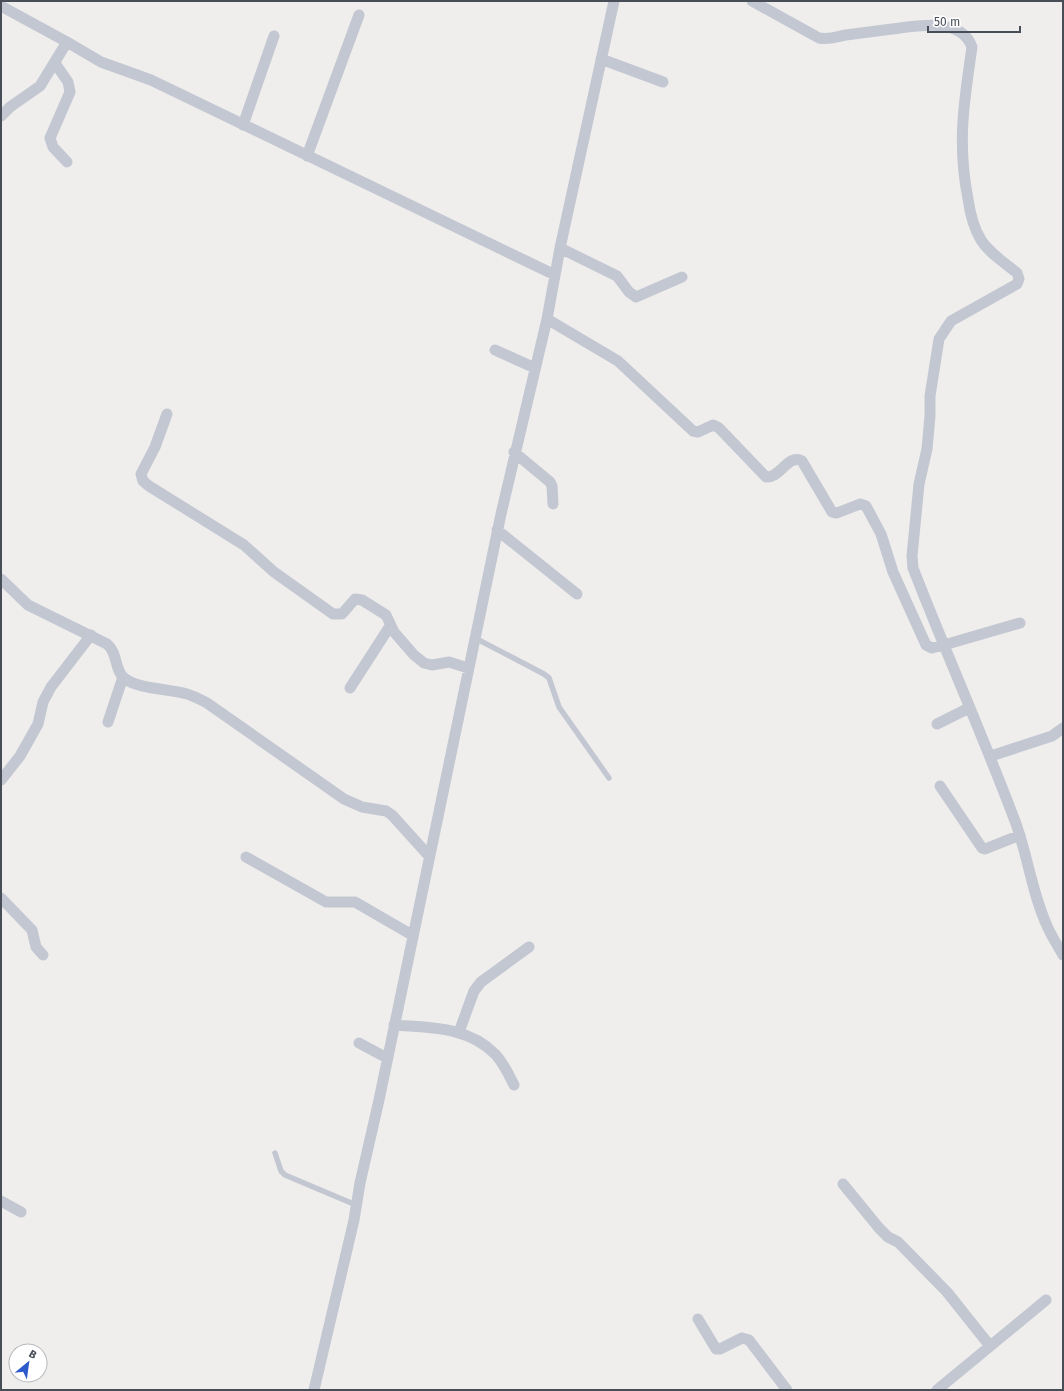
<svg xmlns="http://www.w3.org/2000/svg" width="1064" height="1391" font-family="'Fira Sans',sans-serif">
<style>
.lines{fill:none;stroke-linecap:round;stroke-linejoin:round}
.lane{stroke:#c2c7d1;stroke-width:5.5}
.street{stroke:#c2c7d1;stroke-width:11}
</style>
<rect width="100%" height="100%" fill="#f0eeed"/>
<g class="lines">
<path class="lane" d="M475 638 544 674 549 678 559 707 609 778
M275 1153 281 1171 285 1175 356 1205"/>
<path class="street" d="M752 1 819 38C829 40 836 37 846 35 861 33 877 31 892 29 916 26 961 16 972 47 964 102 957 143 968 199 970 213 973 227 981 240 989 253 1005 263 1017 273L1019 279 1017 284 951 321 939 339 930 396V416L927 449 919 484 912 556 913 568C946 653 983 736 1015 821 1028 856 1032 894 1048 928 1052 937 1058 946 1063 955
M1 6 67 42 101 62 151 80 555 275
M601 59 663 82
M55 63 68 82 70 92 50 138 53 147 67 162
M1 116 10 107 40 86 67 42
M243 125 274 36
M307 156 359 15
M560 248 617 276 629 292 636 297 682 277
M547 319 618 361 693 431 698 432 713 425 719 428 766 477C780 479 788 453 802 461L832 512 837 513 860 504 866 506 881 534 893 572 926 645 932 648 944 645 1020 623
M495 350 535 368
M167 414 155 447 141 474 143 481 149 486 244 545 274 572 333 614H342L355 599 362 600 386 615 394 632 414 655 424 663 432 665 449 662 468 668
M514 452 550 482 552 486 553 504
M497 530 577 594
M1 579 28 605 107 644C118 653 114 668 123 677 135 689 170 689 187 694 194 696 201 700 207 703L344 799 362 807 386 811 392 815 429 856
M350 688 390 626
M108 722 123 677
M937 724 969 708
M991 756 1052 736 1063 728
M1 780 20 756 38 724 43 702 51 687 91 635
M940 786 982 848 985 849 1020 835
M246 857 326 902H355L412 935
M1 898 32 930 36 947 43 955
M394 1025C429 1028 468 1026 495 1054 503 1062 509 1075 514 1085
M459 1032 474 991 481 982 529 947
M359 1043 387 1058
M843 1184 879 1228 888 1237 898 1242 947 1292 990 1346
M1 1201 21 1212
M698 1319 716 1349H720L742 1338 749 1340 787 1390
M314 1390 354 1220 360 1183 379 1100 501 514 547 319 560 248 614 1
M937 1390 1046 1300"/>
</g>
<rect width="1064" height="1391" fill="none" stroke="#474e58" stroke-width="4"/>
<g transform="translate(28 1363) rotate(29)"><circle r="19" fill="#ffffff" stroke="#b5b8bc"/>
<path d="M0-3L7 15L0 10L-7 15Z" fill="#2c5acb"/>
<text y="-6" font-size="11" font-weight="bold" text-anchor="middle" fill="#474e58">B</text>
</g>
<path d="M928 26v6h92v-6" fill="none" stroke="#474e58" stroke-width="2"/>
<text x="934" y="26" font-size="12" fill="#474e58" stroke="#ffffff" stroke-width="3" paint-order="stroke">50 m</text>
</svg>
